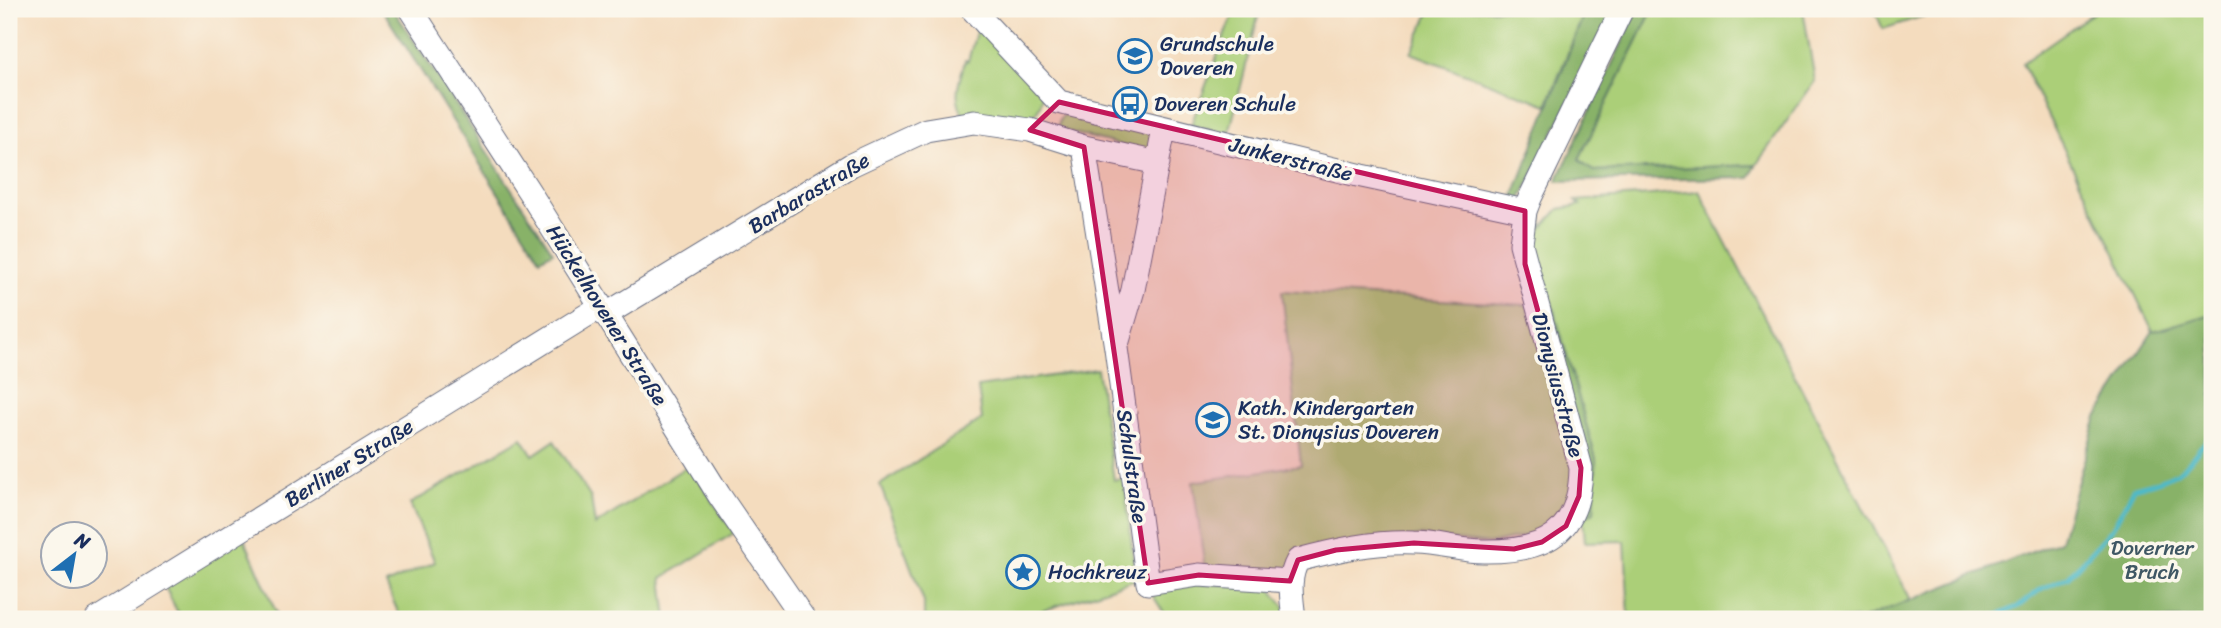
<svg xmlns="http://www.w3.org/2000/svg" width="2221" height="628" font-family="Sriracha,sans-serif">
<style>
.green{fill:#abcf78;stroke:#637f6b;stroke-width:2}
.forest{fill:#88b268;stroke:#527063;stroke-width:2}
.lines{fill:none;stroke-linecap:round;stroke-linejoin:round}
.stream{stroke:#4db9c9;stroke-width:4.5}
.minor-casing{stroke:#676c80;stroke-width:25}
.minor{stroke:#fff;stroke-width:23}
.marked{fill:#c2185b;fill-opacity:0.2;stroke:#c2185b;stroke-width:5;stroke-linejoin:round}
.labels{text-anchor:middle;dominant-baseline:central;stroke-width:7;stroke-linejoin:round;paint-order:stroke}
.poi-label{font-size:21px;fill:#1b2f5e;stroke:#fbf7ec;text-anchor:start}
.street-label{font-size:21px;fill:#1b2f5e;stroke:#fbf7ec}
.park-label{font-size:21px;fill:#3f5764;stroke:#fbf7ec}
</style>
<rect width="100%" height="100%" fill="#fbf7ec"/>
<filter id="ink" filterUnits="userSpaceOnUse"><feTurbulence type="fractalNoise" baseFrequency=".0143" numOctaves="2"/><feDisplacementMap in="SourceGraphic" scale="14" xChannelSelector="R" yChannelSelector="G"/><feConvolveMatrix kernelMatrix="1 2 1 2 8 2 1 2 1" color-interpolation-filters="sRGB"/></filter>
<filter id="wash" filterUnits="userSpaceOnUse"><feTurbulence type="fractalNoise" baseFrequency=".00686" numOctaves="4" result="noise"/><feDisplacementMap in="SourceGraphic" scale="28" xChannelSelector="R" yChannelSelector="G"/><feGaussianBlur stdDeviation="1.57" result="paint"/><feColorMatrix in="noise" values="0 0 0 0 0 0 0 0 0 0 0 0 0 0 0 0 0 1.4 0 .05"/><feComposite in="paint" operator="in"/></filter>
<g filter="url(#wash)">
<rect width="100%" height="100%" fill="#f4dcbe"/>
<path class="green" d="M1244 9H1260L1229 134 1191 125 1229 24 1234 15Z
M1431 9H1571L1583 15 1547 105 1411 53Z
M1653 9H1803L1815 81 1756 165 1593 171 1579 159Z
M1874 9H1946L1883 29Z
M2099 9H2212V314L2153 331 2022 63Z
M978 25 1042 94C1042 108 1036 114 1025 120L966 119C951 97 959 84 965 60L968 61Z
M1067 114 1148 133 1151 136 1153 145 1147 152 1058 129 1060 118Z
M1699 191 1911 600 1863 619H1629L1625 541 1585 542 1583 518 1594 512 1596 459 1549 293 1544 290 1531 260 1534 219 1542 212V228L1559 209 1581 205 1576 201Z
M1282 291 1527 305 1576 473 1572 501 1545 532 1489 544 1419 536 1281 575 1205 570 1193 482 1301 465Z
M1097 369 1114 480 1124 479 1136 579 1019 619H924V602L880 485 982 419 978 387Z
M522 438 533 455 554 441 591 498 595 525 689 465 734 533 662 578 667 619H401L386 584 435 562 410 504Z
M244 538 279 619H181L165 587Z
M1209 584 1270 588 1286 609 1287 619H1168L1148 588Z"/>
<path class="forest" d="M382 9H393L553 252 540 259Z
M1579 9H1615L1518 205 1514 195 1583 16Z
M1638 9H1653L1579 159 1593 171 1756 165 1750 178 1557 181Z
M1544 290 1549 293 1596 459 1594 512 1583 518 1588 501 1589 479Z
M2212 314V619H1863L2060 541 2097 417 2153 331Z"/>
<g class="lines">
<path class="stream" d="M1989 619 2019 606 2041 589 2068 577 2112 529 2134 488C2151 483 2174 478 2186 465 2196 455 2200 444 2212 436"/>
</g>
</g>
<g filter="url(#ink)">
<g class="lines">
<g class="minor-casing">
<path id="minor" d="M411 9 530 193 719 495 804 619
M972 9 1059 102
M1059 102 1362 176 1525 211
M1084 147 1116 348 1148 583 1199 575 1290 581
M605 315 851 165 926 130 974 122 1030 130 1084 147 1158 163
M1118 341 1133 290 1164 129
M97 619 600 307
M1294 619C1292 598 1287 579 1298 560 1336 550 1375 541 1414 543 1437 543 1460 551 1483 551 1545 552 1580 534 1581 468L1521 244 1525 211 1530 198 1622 9"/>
</g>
<use href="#minor" class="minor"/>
</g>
</g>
<path class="marked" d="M1059 102 1525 211V264L1581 468 1579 496 1566 526 1542 542 1514 549 1414 543 1336 550 1298 560 1290 581 1199 575 1148 583 1084 147 1030 130Z"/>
<defs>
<g id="school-ring" transform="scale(1.75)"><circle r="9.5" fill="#fbf7ec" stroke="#1f6fb2" stroke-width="1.5"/><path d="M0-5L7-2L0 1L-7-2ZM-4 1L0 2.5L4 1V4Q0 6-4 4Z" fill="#1f6fb2"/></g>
<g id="bus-ring" transform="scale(1.75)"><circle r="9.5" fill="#fbf7ec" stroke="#1f6fb2" stroke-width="1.5"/><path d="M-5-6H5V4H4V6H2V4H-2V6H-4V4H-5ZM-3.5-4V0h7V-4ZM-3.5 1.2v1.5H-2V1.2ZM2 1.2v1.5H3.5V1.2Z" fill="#1f6fb2"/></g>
<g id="sight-ring" transform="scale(1.75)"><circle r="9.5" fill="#fbf7ec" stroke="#1f6fb2" stroke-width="1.5"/><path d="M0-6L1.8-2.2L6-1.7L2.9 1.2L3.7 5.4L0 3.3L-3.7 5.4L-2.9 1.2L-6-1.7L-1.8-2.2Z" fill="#1f6fb2"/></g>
</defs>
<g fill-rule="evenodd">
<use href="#school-ring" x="1135" y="56"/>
<use href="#bus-ring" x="1130" y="104"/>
<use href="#school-ring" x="1213" y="420"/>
<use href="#sight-ring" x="1023" y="572"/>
</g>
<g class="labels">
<g class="poi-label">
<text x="1160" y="44">Grundschule<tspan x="1160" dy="24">Doveren</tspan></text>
<text x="1154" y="104">Doveren Schule</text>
<text x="1238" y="408">Kath. Kindergarten<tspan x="1238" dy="24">St. Dionysius Doveren</tspan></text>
<text x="1048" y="572">Hochkreuz</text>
</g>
<g class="street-label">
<text transform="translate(1291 159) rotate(14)">Junkerstraße</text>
<text transform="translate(809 193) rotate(-31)">Barbarastraße</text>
<text transform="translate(607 315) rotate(58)">Hückelhovener Straße</text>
<text transform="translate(1558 385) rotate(75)">Dionysiusstraße</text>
<text transform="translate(349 463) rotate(-32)">Berliner Straße</text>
<text transform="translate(1132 466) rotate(82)">Schulstraße</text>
</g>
<g class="park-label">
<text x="2152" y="548">Doverner<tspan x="2152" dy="24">Bruch</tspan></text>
</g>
</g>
<rect width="2221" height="628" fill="none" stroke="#fbf7ec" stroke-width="35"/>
<g transform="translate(74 555) rotate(31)"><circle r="33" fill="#fbf7ec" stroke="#a1a7b3" stroke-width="2"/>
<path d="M0-5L12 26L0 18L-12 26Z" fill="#1f6fb2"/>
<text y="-10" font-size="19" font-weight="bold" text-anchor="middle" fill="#1b2f5e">N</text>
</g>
</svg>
